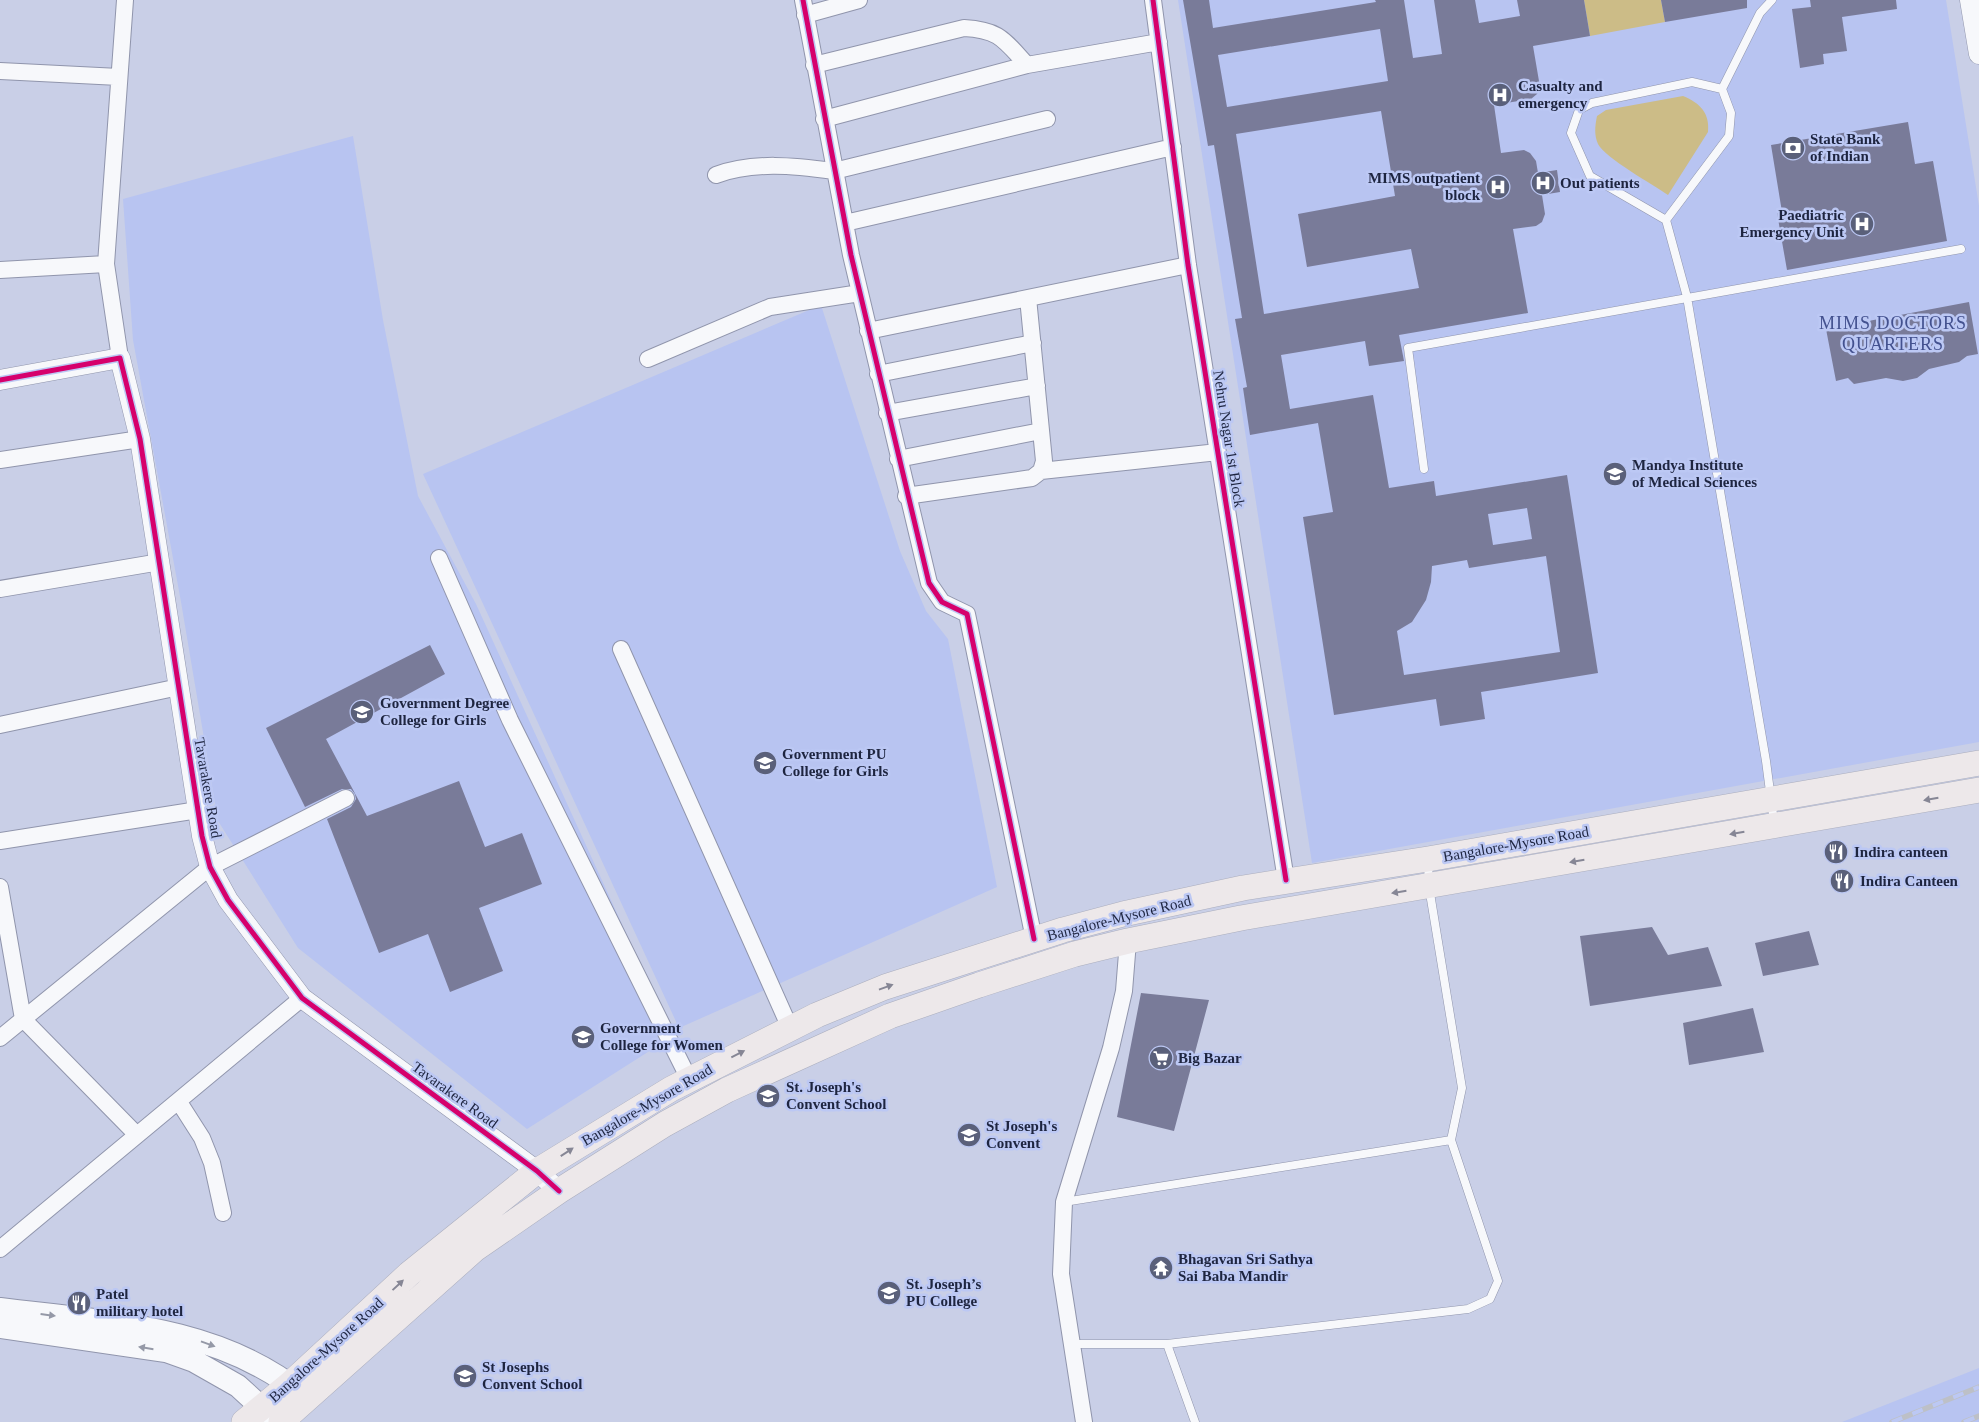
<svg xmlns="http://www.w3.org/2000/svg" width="1979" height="1422" font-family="Georgia,serif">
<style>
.built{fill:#b8c4f1}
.green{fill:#ccbc87}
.building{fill:#797b99;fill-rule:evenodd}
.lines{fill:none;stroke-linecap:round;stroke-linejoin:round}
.service-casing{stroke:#9095ac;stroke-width:9}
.minor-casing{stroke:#9095ac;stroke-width:18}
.tertiary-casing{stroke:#9095ac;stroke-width:21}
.secondary-casing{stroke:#9095ac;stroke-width:24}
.primary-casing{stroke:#abaebe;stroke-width:26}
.service{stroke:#f7f8fb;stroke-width:8}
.minor{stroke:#f7f8fb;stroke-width:16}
.tertiary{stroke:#f7f8fb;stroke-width:20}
.secondary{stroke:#f7f8fb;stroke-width:22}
.primary{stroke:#ede8ea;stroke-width:25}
.rail-casing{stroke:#bdc0c7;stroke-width:5.5}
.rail{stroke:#bcc8f4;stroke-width:4;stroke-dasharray:11;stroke-linecap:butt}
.cycleway-casing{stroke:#bcc8f4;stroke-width:8}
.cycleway{stroke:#d6006c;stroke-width:5}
.oneway{fill:#868695}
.oneway2{fill:#9599a7}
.labels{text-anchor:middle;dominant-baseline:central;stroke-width:5;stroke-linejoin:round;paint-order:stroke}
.poi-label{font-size:15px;font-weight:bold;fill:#1e2540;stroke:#bcc8f4;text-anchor:start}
.street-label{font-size:15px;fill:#1e2540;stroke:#bcc8f4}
.quarter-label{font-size:18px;letter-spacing:1px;fill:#43518f;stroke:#bcc8f4}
</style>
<rect width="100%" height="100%" fill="#c9cfe7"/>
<path class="built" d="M1178 0H1946L1979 206V742L1312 863Z
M353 136 383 320 418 496 476 604 673 1036 527 1129 298 948 218 821 181 602 133 340 123 199Z
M821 305 900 551 926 611 948 639 997 887 679 1028 423 474Z
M1979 1368V1422H1842Z"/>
<path class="green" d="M1584 0H1661L1665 22 1590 36Z
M1683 96C1700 103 1710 113 1708 132L1668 195C1654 185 1605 158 1598 144 1594 135 1595 126 1597 116L1606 110Z"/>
<path class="building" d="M1183 0H1209L1213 28 1376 2 1375 0H1404L1413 58 1442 54 1434 0H1475L1479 23 1520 16 1517 0H1584L1590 36 1533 46 1540 87 1537 94 1531 99 1494 105 1501 153 1524 150 1530 153 1536 161 1538 173 1557 170 1560 192 1542 195 1545 214 1542 222 1536 226 1513 229 1528 313 1399 335 1404 361 1369 366 1365 341 1281 355 1290 409 1373 395 1389 488 1434 481 1436 496 1567 475 1598 673 1481 692 1485 719 1440 726 1436 699 1334 715 1303 517 1333 512 1318 423 1250 435 1243 388 1247 387 1235 319 1242 318 1214 145 1208 146ZM1380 29 1388 81 1227 107 1218 55ZM1381 111 1395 196 1298 214 1307 267 1411 249 1419 288 1264 314 1236 134ZM1527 508 1532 539 1493 545 1488 514ZM1546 556 1560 652 1404 675 1397 631 1412 622 1426 600 1431 582 1432 566 1467 560 1469 568Z
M1661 0H1747V8L1665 22Z
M1810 0H1896L1897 9 1842 17 1847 51 1823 54 1824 64 1800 68 1792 9 1811 7Z
M1908 122 1915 164 1933 161 1947 241 1787 270 1777 213 1782 212 1771 145Z
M1969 302 1978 354 1967 356 1959 362 1929 369 1917 378 1903 381 1886 378 1854 384 1848 378 1836 381 1826 329Z
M430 645 445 674 326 739 367 816 459 781 485 847 522 833 542 884 479 908 503 971 450 992 428 934 379 953 327 819 351 807 356 799 355 794 351 789H342L305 807 266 728Z
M1652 927 1668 955 1708 947 1722 986 1590 1006 1580 936Z
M1809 931 1819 965 1763 976 1755 943Z
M1141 993 1209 1000 1174 1131 1117 1117Z
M1753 1008 1764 1052 1689 1065 1683 1023Z"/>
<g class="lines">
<g class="service-casing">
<path id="service" d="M1722 89 1760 13 1772 0
M1666 220 1590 176 1571 133 1579 110 1592 103 1692 82 1722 89 1731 113 1729 136 1666 220 1687 297 1766 761 1774 822
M1424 469 1408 348 1961 249
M1064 1202 1451 1140 1462 1088 1429 887 1428 861
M1072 1344H1167L1468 1309 1490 1299 1498 1281 1451 1140
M1167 1344 1195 1422"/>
</g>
<g class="minor-casing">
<path id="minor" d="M803 0 851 255 929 583 942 602 967 614 1034 939
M1153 0 1188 265 1286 880
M805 15 859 0
M814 65 964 28C1000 30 1004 40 1027 65
M0 71 119 77
M824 119 1027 65 1159 42
M716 175C753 161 796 166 834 171L1047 119
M845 223 1173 147
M0 270 106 264
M868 331 1188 265
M120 358 106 264 125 0
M648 359 770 307 860 293
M878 374 1033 343
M887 413 1037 386
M898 459 1041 431
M0 460 140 439
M1041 471 1218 452
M906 496 1032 478 1041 471 1044 461 1028 298
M439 558 510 720 689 1079
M0 589 160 562
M621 649 790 1028
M0 725 179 687
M0 841 198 810
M0 887 23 1019 137 1135
M0 1038 210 867 346 798
M179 1102 202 1138 212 1163 223 1213
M0 1249 302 998
M1084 1422 1061 1274 1064 1202 1111 1048 1124 991 1128 941"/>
</g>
<g class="tertiary-casing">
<path id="tertiary" d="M1970 0 1979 54
M0 380 120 358 140 439 202 836 210 867 228 900 302 998 537 1171 559 1191"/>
</g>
<g class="secondary-casing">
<path id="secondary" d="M0 1309C104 1322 217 1325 302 1394
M0 1327 166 1351 194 1361 238 1386 274 1419"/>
</g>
<g class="primary-casing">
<path id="primary" d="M244 1422 290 1384 409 1274 537 1171 671 1089 817 1015 885 987 1063 930 1123 914 1243 888 1428 859 1979 763
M281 1422 475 1249 559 1191 665 1124 727 1090 890 1016 979 985 1075 954 1128 941 1241 918 1979 790"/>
</g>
<use href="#service" class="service"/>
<use href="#minor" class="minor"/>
<use href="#tertiary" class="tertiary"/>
<use href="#secondary" class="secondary"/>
<use href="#primary" class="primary"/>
<g class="rail-casing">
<path id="rail" d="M1892 1422 1979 1387
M1964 1422 1979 1416"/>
</g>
<use href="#rail" class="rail"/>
<g class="cycleway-casing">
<path id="cycleway" d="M803 0 851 255 929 583 942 602 967 614 1034 939
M1153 0 1188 265 1286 880
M0 380 120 358 140 439 202 836 210 867 228 900 302 998 537 1171 559 1191"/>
</g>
<use href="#cycleway" class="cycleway"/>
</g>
<defs><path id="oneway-solid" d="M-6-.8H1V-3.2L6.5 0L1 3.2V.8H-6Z" transform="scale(1.25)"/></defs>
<g class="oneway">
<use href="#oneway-solid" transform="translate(1931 799) rotate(170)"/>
<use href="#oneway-solid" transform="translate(1737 833) rotate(170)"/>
<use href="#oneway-solid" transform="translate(1577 861) rotate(170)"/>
<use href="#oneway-solid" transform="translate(1399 892) rotate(171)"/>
<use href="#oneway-solid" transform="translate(886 987) rotate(-20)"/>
<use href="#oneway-solid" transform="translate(738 1054) rotate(-27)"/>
<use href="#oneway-solid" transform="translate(567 1152) rotate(-33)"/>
<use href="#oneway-solid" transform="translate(398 1285) rotate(-43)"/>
</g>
<g class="oneway2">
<use href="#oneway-solid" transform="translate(48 1315) rotate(7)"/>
<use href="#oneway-solid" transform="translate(208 1344) rotate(20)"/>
<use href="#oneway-solid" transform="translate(146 1348) rotate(-171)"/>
</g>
<defs>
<g id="hospital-disc" transform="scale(1.25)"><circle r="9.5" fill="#5a607a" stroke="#bcc8f4"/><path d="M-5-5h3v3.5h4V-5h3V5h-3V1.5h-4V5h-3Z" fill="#fff"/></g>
<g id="bank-disc" transform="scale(1.25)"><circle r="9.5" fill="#5a607a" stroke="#bcc8f4"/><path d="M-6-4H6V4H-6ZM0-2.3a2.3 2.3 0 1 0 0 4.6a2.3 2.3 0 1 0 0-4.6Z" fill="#fff"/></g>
<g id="university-disc" transform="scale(1.25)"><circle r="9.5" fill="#5a607a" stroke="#bcc8f4"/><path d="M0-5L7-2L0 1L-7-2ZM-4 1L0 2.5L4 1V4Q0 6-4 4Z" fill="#fff"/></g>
<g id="restaurant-disc" transform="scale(1.25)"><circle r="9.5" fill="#5a607a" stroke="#bcc8f4"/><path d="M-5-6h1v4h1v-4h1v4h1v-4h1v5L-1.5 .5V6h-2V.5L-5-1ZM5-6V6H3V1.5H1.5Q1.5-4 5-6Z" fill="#fff"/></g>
<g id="supermarket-disc" transform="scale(1.25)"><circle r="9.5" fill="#5a607a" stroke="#bcc8f4"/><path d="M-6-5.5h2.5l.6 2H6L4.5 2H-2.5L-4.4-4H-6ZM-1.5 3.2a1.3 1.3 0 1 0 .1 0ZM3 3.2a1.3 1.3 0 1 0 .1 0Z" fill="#fff"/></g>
<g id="school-disc" transform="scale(1.25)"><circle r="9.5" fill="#5a607a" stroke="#bcc8f4"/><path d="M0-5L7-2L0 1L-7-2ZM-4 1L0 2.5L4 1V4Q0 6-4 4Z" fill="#fff"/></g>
<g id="temple-disc" transform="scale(1.25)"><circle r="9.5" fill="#5a607a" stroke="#bcc8f4"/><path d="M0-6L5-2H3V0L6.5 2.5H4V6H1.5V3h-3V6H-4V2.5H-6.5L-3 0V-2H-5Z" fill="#fff"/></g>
</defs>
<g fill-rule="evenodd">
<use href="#hospital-disc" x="1500" y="95"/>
<use href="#bank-disc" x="1793" y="148"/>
<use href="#hospital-disc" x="1543" y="183"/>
<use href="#hospital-disc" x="1498" y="187"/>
<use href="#hospital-disc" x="1862" y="224"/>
<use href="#university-disc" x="1615" y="474"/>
<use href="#university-disc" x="362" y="712"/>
<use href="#university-disc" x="765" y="763"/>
<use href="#restaurant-disc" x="1836" y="852"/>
<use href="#restaurant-disc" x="1842" y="881"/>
<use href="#university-disc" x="583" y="1037"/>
<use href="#supermarket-disc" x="1161" y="1058"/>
<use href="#school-disc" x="768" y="1096"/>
<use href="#school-disc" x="969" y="1135"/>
<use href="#temple-disc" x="1161" y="1268"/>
<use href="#university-disc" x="889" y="1293"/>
<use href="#restaurant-disc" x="79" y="1303"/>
<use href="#school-disc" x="465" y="1376"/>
</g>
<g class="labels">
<g class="poi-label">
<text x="1518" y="86">Casualty and<tspan x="1518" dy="17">emergency</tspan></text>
<text x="1810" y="139">State Bank<tspan x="1810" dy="17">of Indian</tspan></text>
<text x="1480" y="178" text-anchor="end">MIMS outpatient<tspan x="1480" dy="17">block</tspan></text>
<text x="1560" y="183">Out patients</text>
<text x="1844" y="215" text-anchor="end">Paediatric<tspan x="1844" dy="17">Emergency Unit</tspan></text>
<text x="1632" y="465">Mandya Institute<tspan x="1632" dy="17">of Medical Sciences</tspan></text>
<text x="380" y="703">Government Degree<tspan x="380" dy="17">College for Girls</tspan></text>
<text x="782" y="754">Government PU<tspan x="782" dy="17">College for Girls</tspan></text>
<text x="1854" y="852">Indira canteen</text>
<text x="1860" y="881">Indira Canteen</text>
<text x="600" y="1028">Government<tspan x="600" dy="17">College for Women</tspan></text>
<text x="1178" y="1058">Big Bazar</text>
<text x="786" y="1087">St. Joseph's<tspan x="786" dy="17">Convent School</tspan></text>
<text x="986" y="1126">St Joseph's<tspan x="986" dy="17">Convent</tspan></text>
<text x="1178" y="1259">Bhagavan Sri Sathya<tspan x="1178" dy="17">Sai Baba Mandir</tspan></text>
<text x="906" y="1284">St. Joseph’s<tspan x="906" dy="17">PU College</tspan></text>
<text x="96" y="1294">Patel<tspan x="96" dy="17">military hotel</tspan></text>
<text x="482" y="1367">St Josephs<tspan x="482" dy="17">Convent School</tspan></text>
</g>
<g class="street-label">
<text transform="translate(1229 439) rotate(81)">Nehru Nagar 1st Block</text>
<text transform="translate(208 788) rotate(80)">Tavarakere Road</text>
<text transform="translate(1516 844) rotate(-10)">Bangalore-Mysore Road</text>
<text transform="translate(1119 918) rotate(-14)">Bangalore-Mysore Road</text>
<text transform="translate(455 1095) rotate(36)">Tavarakere Road</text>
<text transform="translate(647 1105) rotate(-30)">Bangalore-Mysore Road</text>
<text transform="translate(326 1350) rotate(-42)">Bangalore-Mysore Road</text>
</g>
<g class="quarter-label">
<text x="1893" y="323">MIMS DOCTORS<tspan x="1893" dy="21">QUARTERS</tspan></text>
</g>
</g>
</svg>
